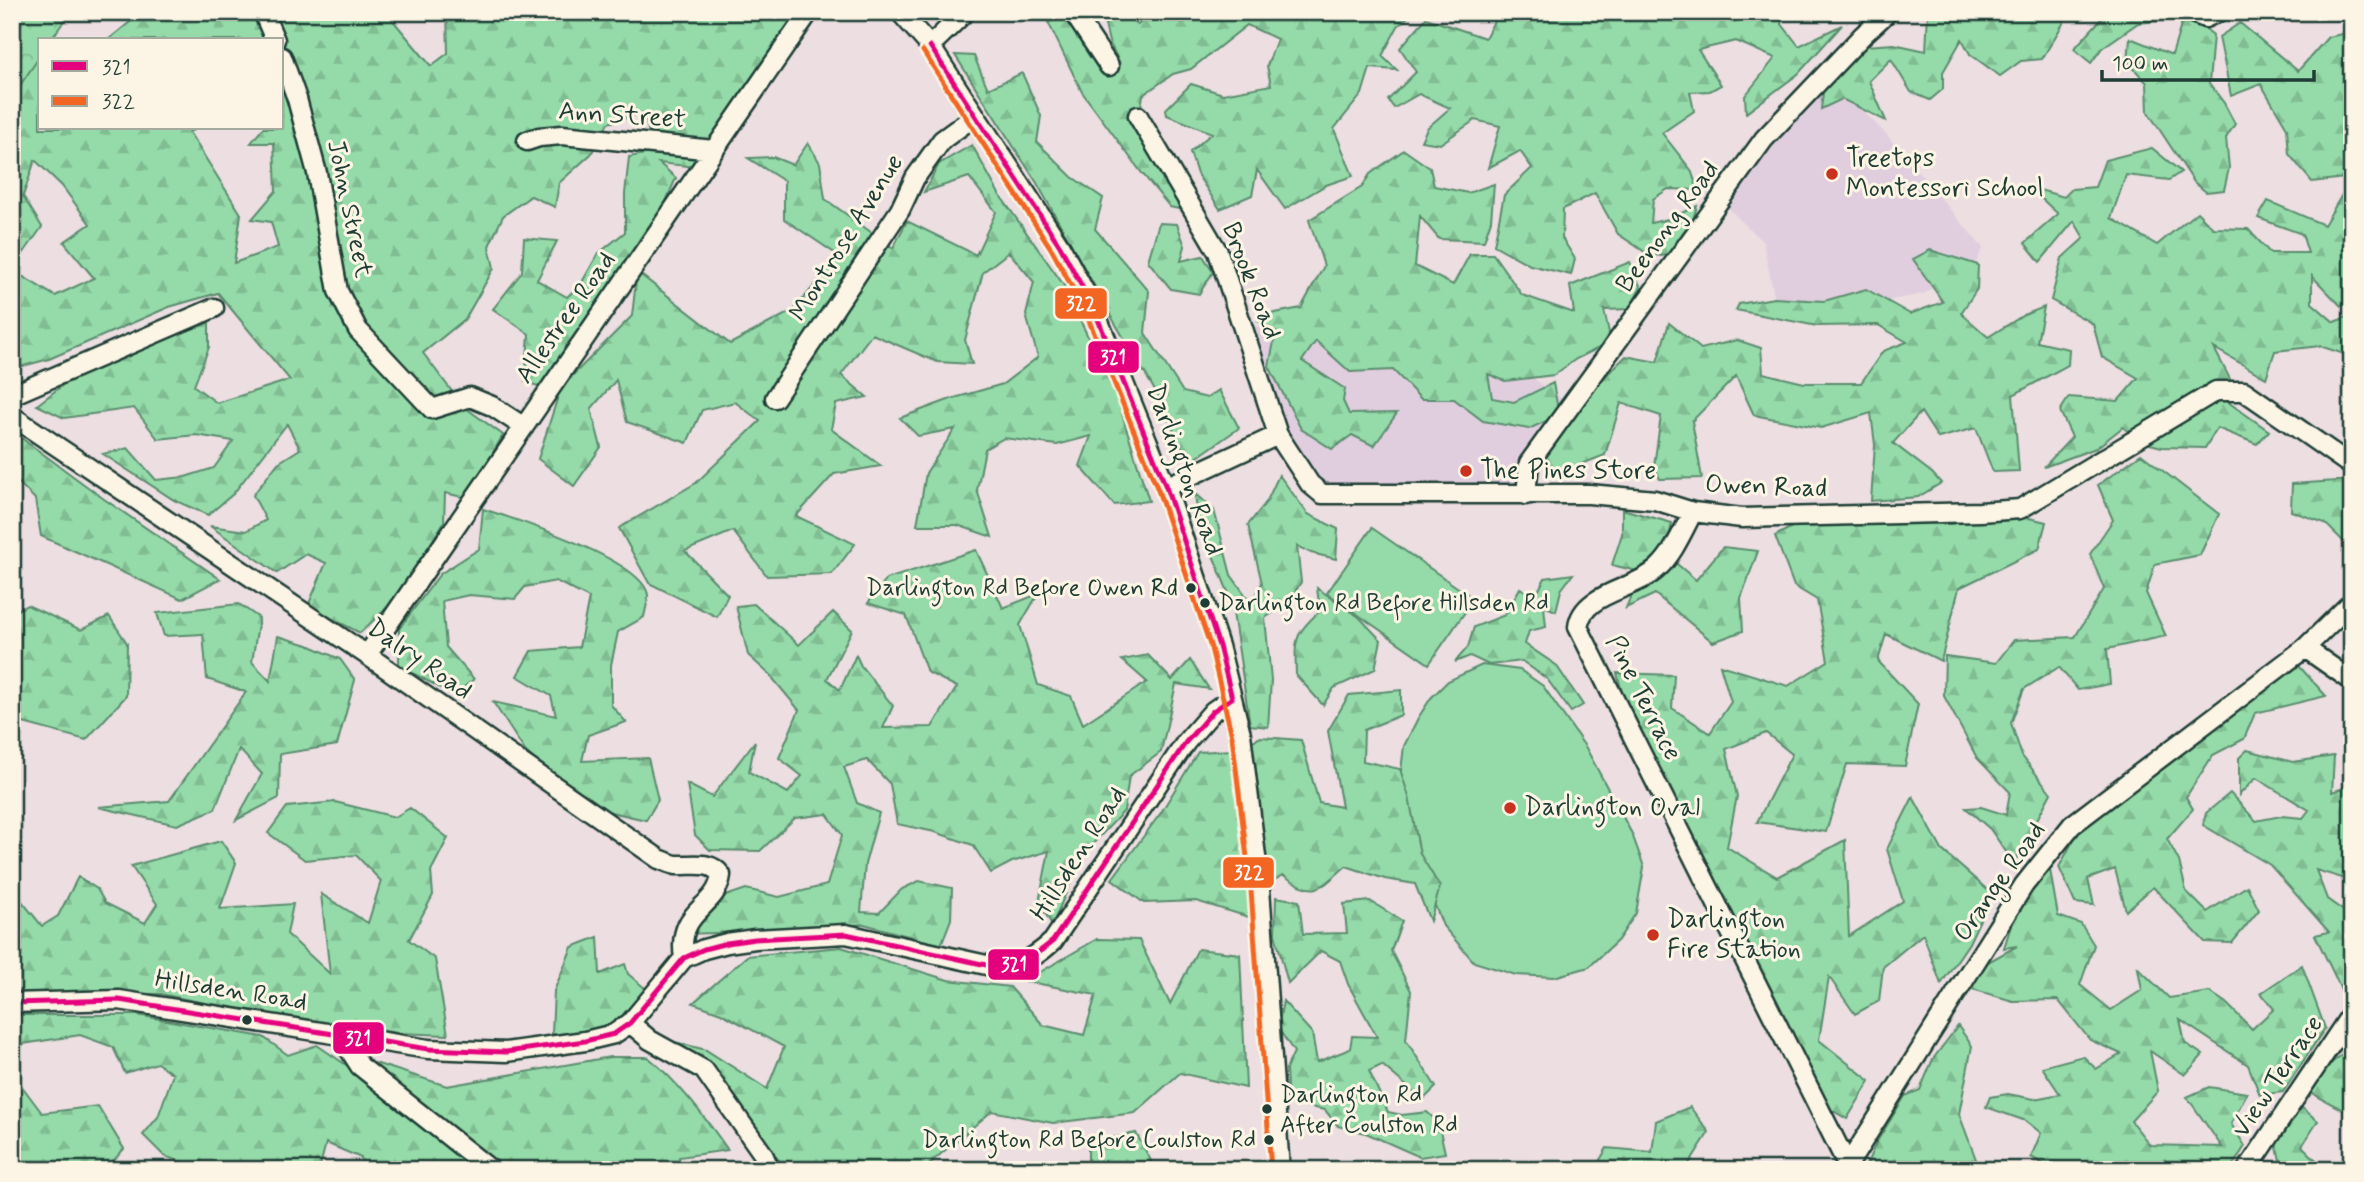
<svg xmlns="http://www.w3.org/2000/svg" width="2364" height="1182" font-family="Mynerve,sans-serif">
<style>
.built{fill:#e0cede}
.grass{fill:#95dba9;stroke:#5a8c6e;stroke-width:2}
.forest{fill:url(#forest-firs);stroke:#5a8c6e;stroke-width:2}
.park{fill:url(#park-crowns);stroke:#5a8c6e;stroke-width:2}
.lines{fill:none;stroke-linecap:round;stroke-linejoin:round}
.minor-casing{stroke:#1f3d34;stroke-width:23}
.minor{stroke:#fcf5e5;stroke-width:18}
.bus-1-casing{stroke:#fcf5e5;stroke-width:10}
.bus-2-casing{stroke:#fcf5e5;stroke-width:10}
.bus-1{stroke:#e5007d;stroke-width:5}
.bus-2{stroke:#f26522;stroke-width:5}
.poi-dot{fill:#c8321e;stroke:#fcf5e5;stroke-width:2.5}
.bus-dot{fill:#1f3d34;stroke:#fcf5e5;stroke-width:2.5}
.labels{text-anchor:middle;dominant-baseline:central;stroke-width:6;stroke-linejoin:round;paint-order:stroke}
.bus-label{font-size:24px;fill:#1f3d34;stroke:#fcf5e5;text-anchor:end}
.street-label{font-size:26px;fill:#1f3d34;stroke:#fcf5e5}
.poi-label{font-size:26px;fill:#1f3d34;stroke:#fcf5e5;text-anchor:start}
.line-badge{stroke:#fcf5e5;stroke-width:2.5}
.badge-label{font-size:19px;text-anchor:middle;font-weight:bold;fill:#fff}
</style>
<defs>
<pattern id="forest-firs" width="22" height="20" patternUnits="userSpaceOnUse" patternTransform="scale(1.75)"><rect width="22" height="20" fill="#95dba9"/><path d="M5 1l3.5 6h-7zM16 11l3.5 6h-7z" fill="#80bd92"/></pattern>
<pattern id="park-crowns" width="20" height="18" patternUnits="userSpaceOnUse" patternTransform="scale(1.75)"><rect width="20" height="18" fill="#95dba9"/><path d="M2 6a3 3 0 1 1 6 0M12 15a3 3 0 1 1 6 0" fill="none" stroke="#80bd92"/></pattern>
</defs>
<rect width="100%" height="100%" fill="#ecdee1"/>
<filter id="ink" filterUnits="userSpaceOnUse"><feTurbulence type="fractalNoise" baseFrequency=".0143" numOctaves="2"/><feDisplacementMap in="SourceGraphic" scale="14" xChannelSelector="R" yChannelSelector="G"/><feConvolveMatrix kernelMatrix="1 2 1 2 8 2 1 2 1" color-interpolation-filters="sRGB"/></filter>
<g filter="url(#ink)">
<path class="built" d="M1832 80 1885 133 1983 248 1977 261 1923 294 1880 302 1776 305 1763 242 1724 204 1765 144Z
M1395 280 1565 401 1524 491 1318 494 1284 442 1245 330Z"/>
<path class="grass" d="M1372 528 1474 599 1429 664 1327 593Z
M1482 665 1520 670 1543 686 1586 748 1632 834 1644 867 1636 913 1618 940 1589 967 1554 977 1516 975 1474 962 1443 926 1405 828 1399 787 1404 746 1418 718 1431 698 1448 681Z"/>
<path class="forest" d="M12 12 40 40V128H197L189 132 241 214 234 263 278 247 271 222 252 219 276 191 274 143H251L263 128H282V40H108L136 17 132 12H386L431 66 448 53 447 12H800L711 149 701 139 696 167 659 163 676 178 658 220 590 313 545 388 525 382 529 334 493 309 522 272 524 238 557 241 537 280 567 297 581 284 598 254 625 232V194L629 157 655 152 643 113 608 123 591 154 559 183 555 207 531 196 503 216 489 246 494 268 465 319 423 353 463 406 503 435 467 498 445 493 444 522 396 599 360 633 308 606 326 563 306 554 277 573 210 526 246 531 266 520 253 495 278 463 300 449 287 424 233 494 208 515 174 500 103 454 128 448 156 480 185 477 214 468 233 441 196 435 158 439 134 408 64 418 37 405 91 363 209 323V347L194 386 217 403 290 380 218 293 169 307 49 359 12 369V270L55 296 94 278 64 242 90 224 62 186 35 160 23 196 42 227 18 261 12 257Z
M1102 12H1121L1138 25 1151 12H1413L1398 26 1382 56 1397 70 1370 68 1362 94 1334 129 1353 176 1326 185 1285 209 1257 170 1252 195 1220 209 1197 174 1190 152 1212 133 1167 115 1166 109 1191 84 1223 94 1271 85 1267 66 1277 39 1247 25 1191 69 1173 74 1143 95 1139 119 1193 212 1170 207 1141 172 1082 92 1048 22 1067 17 1100 71 1119 61 1109 42Z
M1499 12H1783L1781 23 1799 46 1842 25 1798 74 1746 113 1745 96 1775 58 1736 41 1698 50 1721 85 1710 91 1690 92 1694 111 1662 133 1691 170 1698 190 1668 189 1653 199 1651 223 1668 219 1697 206 1685 247 1662 256 1648 254 1618 234 1595 193 1563 209 1562 238 1575 259 1571 275 1530 265 1494 245 1504 195 1532 168 1520 151 1488 168 1500 126 1475 120 1440 144 1421 141 1427 128 1450 108 1419 94 1394 108 1388 100 1416 72 1400 48 1426 18 1485 38Z
M1928 12H2063L2064 22 2042 59 2021 61 2000 76 1970 54 1962 39 1943 72V89L1930 100 1911 92 1891 59 1869 81 1886 121 1842 99 1821 109 1825 77 1851 47 1894 44 1926 51Z
M2100 12H2165L2158 21 2138 23 2102 48 2091 63 2074 49 2102 18Z
M2185 12 2213 35 2209 83 2224 103 2235 124 2226 138 2229 168 2224 190 2206 192 2194 182 2148 112 2147 83 2128 62 2130 38 2172 55Z
M2240 23 2298 71 2328 37 2352 32V177L2312 182 2289 154 2287 128 2261 84 2231 96 2219 37Z
M955 55 974 56 988 89 1022 73 1041 116 1037 142 1072 177 1103 198 1095 229 1149 291 1145 333 1183 392 1207 398 1219 390 1239 428 1189 463 1154 389 1115 323 1037 183Z
M808 143 820 163 825 199 893 248 907 221 976 255 996 212 969 177 924 192 939 164 972 145 999 194 1063 284 1117 398 1149 501 1114 505 1080 466 1091 436 1057 445 1004 438 985 449 977 490 992 537 957 525H917L926 473 955 429 918 436 900 418 951 399 1003 384 1038 357 1026 315 1034 282 1009 252 983 272 965 340 972 364 937 362 872 334 841 375 867 397 836 404 831 429 881 466 834 474 796 516 855 544 832 574 767 576 733 531 685 551 728 595 717 617 649 583 619 528 696 483 760 421 735 402 702 410 687 443 627 422 616 380 591 409 601 447 574 486 538 459 561 387 632 316 637 272 730 344 794 310 839 256 784 219V181L748 158 773 157 793 165Z
M2152 148 2181 172 2169 180 2126 175 2111 218 2157 245 2197 212 2213 228 2248 229 2270 253H2308L2302 234 2258 218 2268 201 2324 225 2352 178V301L2341 306 2312 276V303L2334 322 2352 315V352L2350 356 2320 346 2275 351 2266 378 2214 348 2236 391 2228 402 2269 431 2257 444 2217 428 2205 448 2162 447 2138 441 2123 427 2096 448 2044 467 2072 437 2060 411 2069 397 2118 401 2138 378 2102 357 2093 324 2051 300 2062 258 2084 238 2074 221 2040 262 2025 243 2058 214 2029 187 2064 197 2072 189 2095 187 2105 160Z
M1404 150 1430 168 1434 186 1468 193 1494 184 1491 220 1484 241 1439 239 1420 216 1415 266 1453 285 1470 254H1493L1522 295 1574 313 1570 286 1630 262 1641 288 1629 309 1604 310 1611 342 1576 359 1554 375 1505 381 1488 374 1492 398 1514 402 1553 383 1559 415 1529 429 1483 421 1454 399H1421L1393 370 1350 372 1316 341 1302 361 1345 389 1343 401 1349 414 1397 413 1374 446 1352 435 1332 449 1301 429 1269 366 1276 332 1258 321 1270 314 1301 308 1324 266 1309 220 1362 187 1370 174Z
M1159 223 1177 224 1185 246 1181 261 1203 256 1213 272 1199 294 1171 289 1148 261Z
M1930 250 1978 265 1977 289 1961 313 1988 337 2024 315 2044 307 2037 342 2069 349 2068 365 2013 395 2019 471 1993 472 1976 428 1938 438 1921 412 1893 443 1932 473 1941 483 1918 497 1871 501 1875 445 1871 413 1821 428 1754 415 1736 376 1692 421 1702 478 1660 479 1654 466 1661 416 1621 403 1605 455 1556 474 1540 454 1587 394 1626 356 1657 362 1669 323 1701 349 1737 340 1761 348 1763 373 1804 383H1861L1883 351 1907 342 1878 325 1817 326 1736 310 1739 304 1774 298 1824 301 1866 289 1910 314 1943 302 1913 259Z
M12 437H20L104 499 220 579 182 599 41 536 35 499 12 476Z
M2141 454 2219 514 2200 555 2155 564 2146 593 2166 636 2107 649 2110 684 2078 690 2059 667 2024 689 2011 723 2022 756 2051 793 2014 863 1990 829 1966 808 1981 807 2006 815 2010 792 1977 758 1944 696 1945 656 1996 663 2014 640 2075 637 2104 589 2090 554 2113 520 2098 485Z
M1279 475 1308 514 1338 529 1336 559 1311 553 1297 546 1301 582 1289 602 1265 618 1271 680 1268 727 1250 725 1231 599 1198 519 1195 494 1214 510 1231 575 1252 604 1262 583 1248 525 1267 501Z
M2352 480V550L2325 523 2291 511 2292 484Z
M483 509C515 519 643 560 648 595 648 602 645 611 644 617L618 632 611 665V705L626 722 588 735 582 761 648 758 658 800 646 820 585 806 525 751 493 702 556 716 551 696 517 676 531 651 579 647 589 598 556 581 525 587 515 599 469 595 442 601 446 647 474 679 454 695 399 666V629L440 574 479 549Z
M1622 509 1672 523 1665 554 1696 580 1723 547 1758 551 1741 598 1743 631 1713 642 1655 594 1626 608 1641 572 1612 565 1622 534Z
M2001 511 2046 522 2039 549 1959 588 1941 661 1886 634 1878 661 1918 704 1905 766 1847 764 1826 832 1757 822 1792 754 1766 733 1726 749 1737 796 1727 847 1777 877 1845 840 1849 936 1903 901 1887 849 1913 797 1942 850 1992 894 1969 943 1941 984 1923 934 1883 967 1879 1001 1855 1014 1829 977 1819 1040 1870 1081 1847 1119 1816 1101 1636 746 1617 673 1674 675 1672 708 1710 733 1731 702 1720 665 1788 686 1828 661 1817 600 1794 586 1775 536 1805 520 1952 524Z
M976 550 1003 608 1038 594 1020 625 1038 685 1071 696 1083 724 1147 682 1122 660 1148 655 1172 680 1190 660 1209 689 1176 684 1161 752 1129 776 1124 811 1083 854 1052 925 1039 902 1049 851 1012 862 991 873 973 845 935 832 897 824 890 784 867 760 844 767 857 803 879 813 865 864 861 912 879 913 902 889 919 881 952 888 951 919 941 945 864 924 790 931 681 934 685 910 746 889 779 897 827 885 842 835 827 814 795 818 760 851 710 850 695 835 687 784 712 797 755 741 749 772 788 793 802 776 779 758 799 710 770 675 748 655 736 606 754 604 799 645 833 612 852 630 827 679 840 690 856 655 861 666 893 706 883 728 932 727 957 687 927 672 906 615 868 603 887 579Z
M1573 574 1561 590 1556 611 1544 606 1546 627 1529 631 1525 644 1556 665 1583 705 1571 712 1547 679 1522 661 1489 665 1470 656 1455 662 1468 647 1474 627 1505 615 1520 588 1535 597 1545 578Z
M1317 588 1359 617 1381 640 1375 669 1334 688 1323 705 1296 675C1295 640 1293 635 1320 611Z
M239 604 259 618 252 662 270 681 278 636 308 645 340 659 355 680 337 745 280 754 279 798 236 820 262 774 239 749 215 809 177 825 98 807 169 801 246 692 207 679 203 634 164 636 157 613Z
M27 605 81 630 109 616 127 643 126 696 86 740 12 720V613Z
M2299 666 2326 696 2255 713 2244 739 2213 755 2186 797 2193 809 2167 839 2179 861 2186 891 2207 912 2247 886 2259 910 2232 943 2205 942 2153 887 2126 911 2115 869 2088 879 2094 905 2075 903 2059 867 2080 828 2245 687Z
M1401 690V715L1364 730 1363 761 1400 769 1409 797 1420 854 1440 887 1430 921 1415 884 1385 879 1346 866C1318 891 1316 897 1283 875L1258 890 1252 918 1196 901 1144 903 1112 879 1160 814 1198 752 1233 750 1261 737 1301 740 1319 803 1342 807 1328 731 1349 695Z
M2247 750 2293 762 2334 756 2332 792 2352 785V881L2316 870 2327 899 2352 917V984L2343 993 2315 935 2329 932 2270 865 2203 825 2206 813 2230 793 2256 821 2281 816 2303 818 2309 810 2256 778 2239 795V758Z
M335 802 395 817 410 808 448 838 431 871 433 895 409 940 435 959 448 1035 398 1033 353 1026H313L161 994H87L12 997V889L42 926 58 916 78 877 97 889 105 903 145 923 157 904 131 866 221 841 236 863 220 909 293 904 287 934 330 974 321 894 368 923 381 881 356 855 305 860 268 833 287 807Z
M2050 870 2058 916 2081 924 2094 945 2080 985 2111 1010 2142 990 2138 968 2169 998 2210 992 2226 1003 2252 1029 2274 1009 2261 993 2302 965 2325 1028 2283 1092 2260 1095 2248 1065 2180 1020 2185 1043 2203 1055 2185 1075 2150 1051 2158 1091 2131 1121 2150 1145 2222 1147 2187 1097 2209 1087 2247 1093 2231 1124 2245 1146 2230 1170H2055L2031 1157 2041 1133 2026 1121 1986 1107 1990 1097 2008 1094 2034 1099 2060 1094 2042 1067 2083 1056 2096 1069 2121 1054 2090 1040 2058 1000 2013 1001 1965 987 1979 967 2017 946 2004 948 2019 900Z
M1276 897 1299 901 1303 934 1347 933 1344 904 1370 901 1402 921 1391 951 1411 991 1406 1040 1436 1087 1423 1100 1382 1065 1369 1071 1388 1112 1402 1115 1427 1112 1438 1122 1445 1153 1420 1157 1366 1133 1338 1126 1325 1110 1288 1103 1286 1069 1294 1052 1278 1028 1283 1001 1312 1033 1317 1062 1350 1049 1352 1036 1377 1037 1348 984 1340 961 1321 951 1288 983 1275 934Z
M598 937 600 974 625 964 628 974 646 989 603 1037 552 1034 554 991 572 947Z
M1097 939 1139 940 1170 1004 1198 949 1240 954 1246 1088 1180 1073 1135 1113 1053 1123 992 1111 930 1163 936 1170H786L751 1124 663 1039 706 1050 767 1089 784 1047 721 1013 693 1003 747 956 841 947 948 980 1010 987 1043 1025 1084 1035 1096 995 1025 981Z
M12 1015H137L263 1037 288 1055 317 1045 358 1073 375 1063 447 1086 610 1057H648C680 1084 704 1116 728 1150L679 1157 681 1170H365L361 1158 326 1143 319 1170H206L164 1156 143 1135 158 1117 173 1074 157 1063 125 1073 113 1047 80 1035 23 1044 12 1063Z
M1958 1026 1972 1046 1959 1114 1980 1170H1864L1876 1143 1905 1096 1920 1090 1933 1059Z
M2352 1047V1115L2306 1090 2325 1068Z
M12 1073 42 1113 98 1106 124 1149 105 1170H12Z
M2296 1103 2318 1121 2302 1146 2320 1164 2339 1170H2292L2280 1160 2274 1135Z
M1690 1107 1709 1132 1685 1170H1594L1607 1148 1652 1152 1656 1121Z
M1136 1133 1156 1170H1088V1143Z"/>
<path class="park" d="M12 12H70L51 40H40V56L12 97Z"/>
<g class="lines">
<g class="minor-casing">
<path id="minor" d="M263 12 275 40
M900 12 930 46 1015 176 1060 246 1093 307 1166 487 1219 646 1241 734 1260 889 1280 1170
M1073 12 1109 66
M2190 12 2205 18 2218 12
M930 46 965 12
M282 57 297 99 317 173 338 291 358 330 432 409 470 397 492 406 524 427
M1138 116 1218 252 1278 435 1310 484 1322 494H1589L1655 500 1693 512 1742 518 1980 512 2020 509 2216 391H2244L2352 466
M527 141 539 137 562 135 714 150
M12 395 214 308
M775 398 900 210 915 178 942 140 975 116
M12 416 367 655 659 859C665 861 671 864 676 865 692 866 711 860 721 875 717 910 676 908 684 958
M1166 487 1278 435
M1526 495 1529 463 1764 139 1863 35 1888 12
M1693 512C1683 530 1674 553 1658 568 1636 590 1582 592 1578 627L1850 1170
M2305 648 2352 681
M367 655 809 12
M12 1003 119 1000 428 1049 506 1052 585 1041 614 1034 630 1023 684 958 704 949 727 943 755 939 846 934 1000 968C1022 965 1037 956 1053 941L1186 742 1213 711 1232 698
M630 1023 650 1040 704 1070 763 1154 770 1170
M340 1035 360 1066 491 1170
M1848 1165 2024 885 2072 825 2305 648 2352 602
M2247 1170 2352 1013"/>
</g>
<use href="#minor" class="minor"/>
<g class="bus-1-casing">
<path id="bus-1" d="M930 46 1060 246 1093 307 1166 487 1219 646 1232 698
M12 1003 119 1000 428 1049 506 1052 585 1041 614 1034 630 1023 684 958 704 949 727 943 755 939 846 934 1000 968C1021 964 1037 955 1053 941L1186 742 1213 711 1232 698"/>
</g>
<g class="bus-2-casing">
<path id="bus-2" d="M923 51 1052 250 1085 311 1158 490 1211 648 1232 736 1251 890 1271 1170"/>
</g>
<use href="#bus-1" class="bus-1"/>
<use href="#bus-2" class="bus-2"/>
</g>
</g>
<g class="poi-dot">
<circle cx="1832" cy="174" r="7"/>
<circle cx="1466" cy="471" r="7"/>
<circle cx="1510" cy="808" r="7"/>
<circle cx="1653" cy="935" r="7"/>
</g>
<g class="bus-dot">
<circle cx="1191" cy="588" r="6"/>
<circle cx="1205" cy="603" r="6"/>
<circle cx="247" cy="1020" r="6"/>
<circle cx="1267" cy="1109" r="6"/>
<circle cx="1269" cy="1140" r="6"/>
</g>
<g class="labels">
<g class="bus-label">
<text x="1178" y="588">Darlington Rd Before Owen Rd</text>
<text x="1218" y="603" text-anchor="start">Darlington Rd Before Hillsden Rd</text>
<text x="1280" y="1095" text-anchor="start">Darlington Rd<tspan x="1280" dy="30">After Coulston Rd</tspan></text>
<text x="1256" y="1140">Darlington Rd Before Coulston Rd</text>
</g>
<g class="street-label">
<text transform="translate(622 116) rotate(4)">Ann Street</text>
<text transform="translate(349 209) rotate(78)">John Street</text>
<text transform="translate(1668 227) rotate(-54)">Beenong Road</text>
<text transform="translate(847 238) rotate(-58)">Montrose Avenue</text>
<text transform="translate(1251 281) rotate(69)">Brook Road</text>
<text transform="translate(566 318) rotate(-55)">Allestree Road</text>
<text transform="translate(1184 470) rotate(70)">Darlington Road</text>
<text transform="translate(1766 487) rotate(2)">Owen Road</text>
<text transform="translate(419 660) rotate(35)">Dalry Road</text>
<text transform="translate(1643 698) rotate(63)">Pine Terrace</text>
<text transform="translate(1079 854) rotate(-57)">Hillsden Road</text>
<text transform="translate(2000 882) rotate(-55)">Orange Road</text>
<text transform="translate(231 991) rotate(9)">Hillsden Road</text>
<text transform="translate(2278 1077) rotate(-56)">View Terrace</text>
</g>
<g class="poi-label">
<text x="1846" y="159">Treetops<tspan x="1846" dy="30">Montessori School</tspan></text>
<text x="1480" y="471">The Pines Store</text>
<text x="1524" y="808">Darlington Oval</text>
<text x="1667" y="920">Darlington<tspan x="1667" dy="30">Fire Station</tspan></text>
</g>
</g>
<g class="line-badge">
<rect x="1054" y="287" width="54" height="33" rx="7" fill="#f26522"/>
<rect x="1087" y="340" width="53" height="34" rx="7" fill="#e5007d"/>
<rect x="1222" y="856" width="53" height="33" rx="7" fill="#f26522"/>
<rect x="987" y="948" width="53" height="33" rx="7" fill="#e5007d"/>
<rect x="332" y="1021" width="53" height="34" rx="7" fill="#e5007d"/>
</g>
<g class="badge-label">
<text x="1081" y="310">322</text>
<text x="1113" y="364">321</text>
<text x="1249" y="879">322</text>
<text x="1014" y="971">321</text>
<text x="358" y="1045">321</text>
</g>
<rect width="2364" height="1182" fill="none" stroke="#fcf5e5" stroke-width="42"/>
<rect x="21" y="21" width="2322" height="1140" fill="none" stroke="#1f3d34" stroke-width="2.5" filter="url(#ink)"/>
<rect x="38" y="38" width="245" height="91" fill="#fcf5e5" stroke="#a4ab9e" stroke-width="2"/>
<rect x="52" y="61" width="35" height="10" fill="#e5007d" stroke="#a4ab9e" stroke-width="2"/>
<text x="102" y="74" font-size="21" fill="#1f3d34">321</text>
<rect x="52" y="96" width="35" height="10" fill="#f26522" stroke="#a4ab9e" stroke-width="2"/>
<text x="102" y="108" font-size="21" fill="#1f3d34">322</text>
<path d="M2102 70v10h212v-10" fill="none" stroke="#1f3d34" stroke-width="3.5"/>
<text x="2112" y="70" font-size="21" fill="#1f3d34" stroke="#fcf5e5" stroke-width="5" paint-order="stroke">100 m</text>
</svg>
